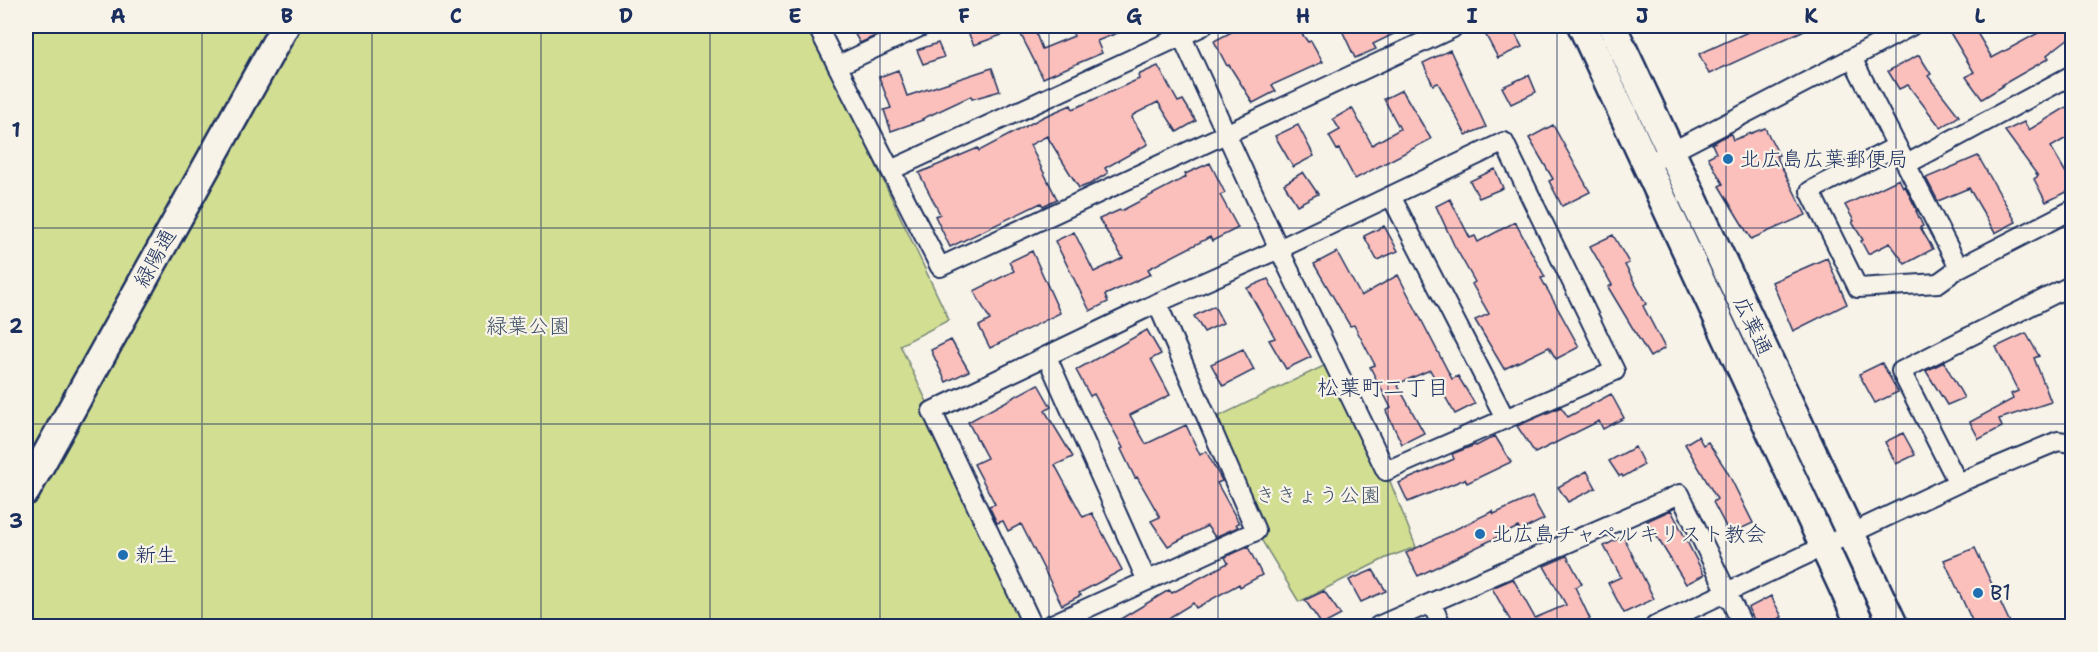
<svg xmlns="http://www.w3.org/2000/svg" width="2098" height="652" font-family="'Shantell Sans','Klee One',sans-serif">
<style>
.green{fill:#d2de91;stroke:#768678;stroke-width:1.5}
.building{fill:#fcc0bc;stroke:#1b2f5e;stroke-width:1.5}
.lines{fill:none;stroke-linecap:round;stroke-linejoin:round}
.street-casing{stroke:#1b2f5e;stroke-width:22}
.secondary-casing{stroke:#1b2f5e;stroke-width:32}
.street{stroke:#f7f3e8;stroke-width:18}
.secondary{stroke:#f7f3e8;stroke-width:27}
.grid{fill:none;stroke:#1b2f5e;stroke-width:1.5;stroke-opacity:0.55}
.poi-dot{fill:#1f6fb2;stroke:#f7f3e8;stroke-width:2}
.labels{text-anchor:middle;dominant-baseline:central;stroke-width:4.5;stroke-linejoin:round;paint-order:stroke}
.poi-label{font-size:21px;fill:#1b2f5e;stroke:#f7f3e8;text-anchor:start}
.street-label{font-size:21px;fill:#1b2f5e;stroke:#f7f3e8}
.park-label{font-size:21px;fill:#405268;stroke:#f7f3e8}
.neighbourhood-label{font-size:22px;fill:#1b2f5e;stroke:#f7f3e8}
.neatline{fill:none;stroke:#1b2f5e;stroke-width:2}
.grid-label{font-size:20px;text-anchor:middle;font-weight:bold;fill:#1b2f5e}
</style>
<rect width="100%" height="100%" fill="#f7f3e8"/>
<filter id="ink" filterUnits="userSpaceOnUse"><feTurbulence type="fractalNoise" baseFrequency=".0167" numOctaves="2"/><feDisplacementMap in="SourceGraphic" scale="12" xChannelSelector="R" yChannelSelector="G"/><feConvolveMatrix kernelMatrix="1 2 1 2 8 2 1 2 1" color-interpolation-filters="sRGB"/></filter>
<g filter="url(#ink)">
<path class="green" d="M26 26H601L812 29 949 320 900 345 1030 619 1025 626H26Z
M1334 361 1386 471 1416 547 1386 558 1299 602 1256 531 1209 421Z"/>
<path class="building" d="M850 26H897L860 43Z
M965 26H1033L1042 49 1074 36 1069 26H1135L1097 41 1102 53 1043 78 1018 29 974 45Z
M1243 26H1296L1308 42 1311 41 1323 62 1272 85 1276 91 1253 103 1229 65 1227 66 1214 41Z
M1340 26H1410L1373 44 1376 49 1355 58Z
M1481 26H1511L1522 47 1498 58Z
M1761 26H1813L1709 74 1699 54Z
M1946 26H1973L1992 58 2051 26H2073V35L2047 55 2049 58 2002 85 2003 86 1982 99 1966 77 1974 72Z
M938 43 944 57 923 64 917 50Z
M1450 50 1486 127 1466 135 1438 83 1433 85 1423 63Z
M1919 55 1931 74 1928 76 1959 116 1941 128 1908 85 1899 89 1888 71Z
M1158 66 1178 102 1183 100 1196 121 1177 132 1158 102 1133 115 1132 118 1148 144 1105 168 1108 173 1090 184 1079 188 1047 136 1030 145 1057 199 1043 206 1041 203 950 247 935 216 940 214 919 173 978 148 979 151 1043 117 1071 105 1073 109 1139 79 1138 75Z
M992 68 1000 91 972 99 971 96 922 119 923 120 891 131 884 110 891 108 879 77 898 70 907 96Z
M1529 75 1536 92 1511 104 1502 87Z
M1402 90 1431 139 1355 179 1339 149 1337 150 1329 136 1340 130 1333 119 1352 108 1372 145 1400 129 1384 99Z
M2073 103V134L2051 147 2073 185V189L2046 202 2034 179 2038 176 2005 131 2024 122 2029 130Z
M1298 125 1314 156 1293 167 1275 136Z
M1553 125 1590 192 1562 206 1549 181 1553 179 1529 138Z
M1765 128 1779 155 1776 156 1806 215 1751 239 1719 186 1723 184 1708 157 1716 153 1712 144 1725 136 1731 134 1733 140Z
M1978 156 2016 222 1995 233 1969 188 1938 201 1926 178Z
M1210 163 1225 193 1220 195 1238 228 1212 241 1210 237 1148 269 1151 274 1105 295 1108 302 1090 311 1055 241 1074 232 1094 272 1123 258 1099 219 1120 210 1121 211 1186 177 1185 174Z
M1495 169 1503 188 1479 198 1470 181Z
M1303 172 1318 194 1297 205 1284 184Z
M1899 179 1903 187 1905 186 1917 211H1916L1923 226 1920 227 1933 249 1905 264 1890 243 1868 254 1861 241 1863 240 1852 222 1854 221 1845 205Z
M1450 199 1470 238 1475 236 1478 242 1515 222 1545 277 1541 278 1579 347 1556 359 1549 347 1504 369 1475 320 1489 314 1472 284 1475 282 1454 245 1436 206Z
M1384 226 1398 251 1377 260 1364 236Z
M1613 235 1629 263 1625 265 1646 304 1643 306 1665 348 1650 357 1608 287 1612 285 1590 246Z
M1032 251 1060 313 990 348 979 326 990 320 974 291 1014 271 1009 262Z
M1337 252 1361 296 1398 275 1452 379 1458 376 1475 404 1455 414 1430 370 1397 384 1424 433 1402 444 1386 411 1391 408 1370 367 1375 365 1354 325 1350 326 1314 264Z
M1827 258 1847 304 1793 331 1772 282Z
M1268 279 1311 357 1286 369 1269 340 1275 338 1247 288Z
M1214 306 1223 323 1204 332 1194 316Z
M1147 330 1161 354 1151 359 1170 395 1130 415 1146 444 1186 425 1200 455 1206 451 1222 481 1217 483 1239 523 1236 524 1238 527 1215 537 1207 526 1168 546 1151 521 1160 517 1137 477 1135 478 1121 449 1123 448 1094 394 1090 396 1076 370Z
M2026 333 2039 356 2034 358 2051 402 1999 419 2002 427 1979 439 1970 422 2013 399 2011 394 2018 391 1996 347Z
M951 340 969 371 946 382 931 350Z
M1243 349 1254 370 1223 386 1211 364Z
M1944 362 1964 398 1947 405 1926 371Z
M1882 363 1898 392 1875 403 1859 374Z
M1038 384 1051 407 1045 411 1073 457 1055 465 1083 517 1092 513 1122 570 1079 593 1081 595 1062 605 1021 524 1008 531 1003 521 997 523 989 506 995 504 974 464 987 458 968 422Z
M1611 394 1624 418 1603 429 1599 421 1535 453 1517 426 1561 407 1568 417Z
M1903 433 1915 455 1896 464 1885 442Z
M1495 436 1511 462 1467 483 1465 479 1408 502 1399 483 1454 459 1452 454 1475 445 1476 446Z
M1698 436 1703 445 1708 442 1727 471 1753 523 1730 534 1713 502 1717 499 1685 444Z
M1635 447 1644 465 1623 477 1622 475 1619 476 1609 461Z
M1587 471 1596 488 1568 502 1558 487Z
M1532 497 1544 519 1520 531 1518 527 1418 576 1406 553 1493 511 1494 514Z
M1671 510 1704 575 1686 584 1647 521Z
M1623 536 1654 599 1624 613 1608 583 1621 577 1604 546Z
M1248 547 1262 575 1240 587 1239 584 1196 608 1193 603 1154 627H1107L1169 590 1172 593 1228 563 1225 557Z
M1975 548 2012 627H1975L1944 560Z
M1567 556 1582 584 1575 587 1590 619 1572 627H1514L1492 588 1513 579 1535 618 1566 605 1544 566Z
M1373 570 1386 591 1361 602 1349 580Z
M1324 591 1341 615 1322 625 1305 600Z
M1771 596 1782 617 1762 627H1758L1748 608Z"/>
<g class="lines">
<g class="street-casing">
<path id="street" d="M817 26 940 267 1453 28 1452 26
M1852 58 1959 268 2072 210
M839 65 922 26
M1897 146 1810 191 1858 288 1938 283 1959 268
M1648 164 1852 58 1911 26
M1907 164 2072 75
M891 170 1203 26
M1391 196 1505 418
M1047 357 1147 581
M1958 483 1901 371 2072 285
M1431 603 1442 626
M1033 626 932 411 1157 303 1279 249 1504 142 1615 371 1386 471 1279 249 1177 26
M1048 626 1256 531 1157 303
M1378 626 1680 494 1743 626
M1655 626 1958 483 2058 441 2072 443"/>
</g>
<g class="secondary-casing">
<path id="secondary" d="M1582 26 1861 626
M1612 26 1894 626
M26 491 285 26"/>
</g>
<use href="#street" class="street"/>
<use href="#secondary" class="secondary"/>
</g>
</g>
<path class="grid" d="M202 26V626M372 26V626M541 26V626M710 26V626M880 26V626M1049 26V626M1218 26V626M1388 26V626M1557 26V626M1726 26V626M1896 26V626M26 228H2072M26 424H2072"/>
<g class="poi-dot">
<circle cx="1728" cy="159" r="6"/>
<circle cx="1480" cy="534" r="6"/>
<circle cx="123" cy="555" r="6"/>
<circle cx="1978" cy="593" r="6"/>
</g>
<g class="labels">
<g class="poi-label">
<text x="1740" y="159">北広島広葉郵便局</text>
<text x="1492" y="534">北広島チャペルキリスト教会</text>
<text x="135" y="555">新生</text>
<text x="1990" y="593">B1</text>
</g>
<g class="street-label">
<text transform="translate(155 258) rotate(-61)">緑陽通</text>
<text transform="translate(1753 326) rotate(65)">広葉通</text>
</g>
<g class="park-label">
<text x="528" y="326">緑葉公園</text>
<text x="1318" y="495">ききょう公園</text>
</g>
<g class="neighbourhood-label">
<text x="1383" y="387">松葉町二丁目</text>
</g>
</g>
<rect width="2098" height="652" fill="none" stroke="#f7f3e8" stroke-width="66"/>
<rect x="33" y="33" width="2032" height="586" class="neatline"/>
<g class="grid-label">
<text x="118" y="23">A</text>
<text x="287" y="23">B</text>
<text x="456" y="23">C</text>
<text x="626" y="23">D</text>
<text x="795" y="23">E</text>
<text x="964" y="23">F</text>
<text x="1134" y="23">G</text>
<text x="1303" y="23">H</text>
<text x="1472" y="23">I</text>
<text x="1642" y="23">J</text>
<text x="1811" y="23">K</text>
<text x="1980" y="23">L</text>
<text x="16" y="137">1</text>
<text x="16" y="333">2</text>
<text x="16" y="528">3</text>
</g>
</svg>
